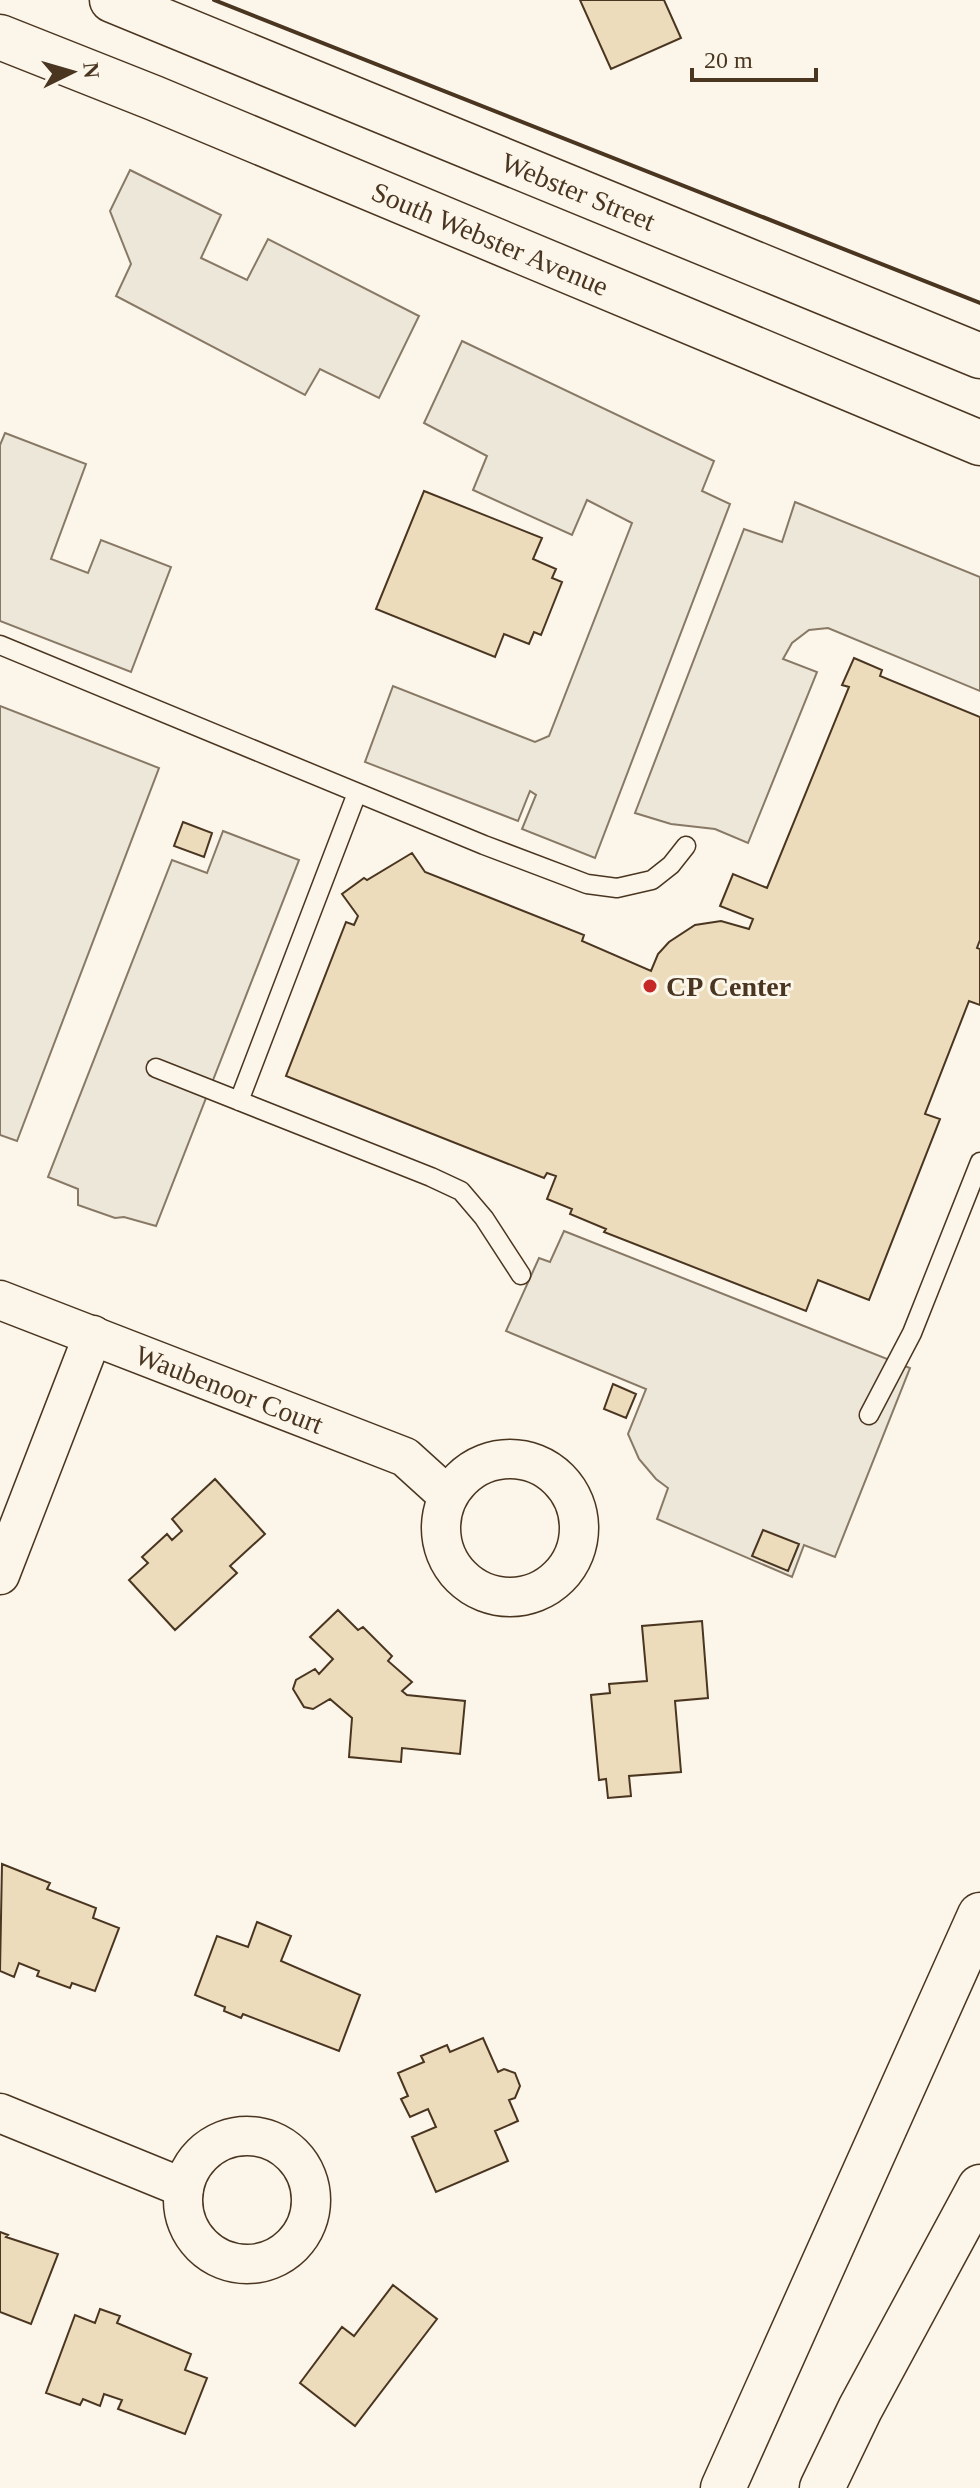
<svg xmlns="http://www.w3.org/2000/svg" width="980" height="2488" font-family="Georgia,serif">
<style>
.parking{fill:#ede7d9;stroke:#887966;stroke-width:2}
.building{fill:#ecdcbc;stroke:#4a3520;stroke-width:2}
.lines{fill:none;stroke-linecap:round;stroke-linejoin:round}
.lane-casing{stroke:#4a3520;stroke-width:21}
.street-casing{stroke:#4a3520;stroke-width:41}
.secondary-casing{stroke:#4a3520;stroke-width:47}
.highway-casing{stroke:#4a3520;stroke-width:47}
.lane{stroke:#fbf6e9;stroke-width:18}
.street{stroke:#fbf6e9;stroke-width:38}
.secondary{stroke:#fbf6e9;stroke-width:44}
.highway{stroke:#fbf6e9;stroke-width:44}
.wall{stroke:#4a3520;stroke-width:4}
.poi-dot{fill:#c62828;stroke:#fbf6e9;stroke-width:3}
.labels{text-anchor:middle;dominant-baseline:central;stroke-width:6;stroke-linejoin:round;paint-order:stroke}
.street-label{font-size:28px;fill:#4a3520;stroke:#fbf6e9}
.poi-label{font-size:28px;font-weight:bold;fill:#4a3520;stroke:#fbf6e9;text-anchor:start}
</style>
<rect width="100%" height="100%" fill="#fbf6e9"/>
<path class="parking" d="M130 170 221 215 201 258 247 280 268 239 419 316 379 398 320 369 305 395 116 296 131 264 110 211Z
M462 341 714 461 702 491 730 504 595 858 522 829 536 795 530 791 518 821 365 762 393 686 535 742 549 736 632 523 587 500 572 535 473 490 487 456 424 423Z
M5 433 86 464 51 559 88 573 101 540 171 567 131 672 0 621V445Z
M795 502 980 577V691L828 628 809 630 792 643 783 659 817 672 748 843 715 829 671 824 635 813 744 529 782 542Z
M0 706 159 768 17 1141 0 1135Z
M223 831 299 860 156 1226 124 1217 115 1218 78 1205V1189L48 1177 172 860 207 873Z
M564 1231 910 1368 835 1557 804 1545 792 1577 657 1519 668 1488 656 1479 639 1459 628 1434 646 1389 506 1331 539 1258 550 1262Z"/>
<path class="building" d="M580 0H664L681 38 611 69Z
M424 491 542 538 533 559 556 569 552 578 562 582 541 635 534 632 529 644 504 634 495 657 376 609Z
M854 658 882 670 880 676 980 717V940L977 948 980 949V1005L969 1001 925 1114 940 1119 869 1300 818 1280 806 1311 604 1232 606 1229 570 1214 572 1209 547 1199 556 1176 547 1173 544 1178 286 1076 346 922 354 925 358 916 342 894 364 878 367 880 412 853 425 872 584 935 582 941 651 971 658 954 669 942 695 925 721 921 749 929 753 919 720 906 733 874 767 888 849 687 842 685Z
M183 822 212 833 204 857 174 846Z
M613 1384 636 1394 626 1418 604 1409Z
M215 1479 265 1534 230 1566 237 1573 175 1630 129 1580 148 1563 142 1557 167 1534 172 1540 182 1531 172 1519Z
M763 1530 799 1544 788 1571 752 1556Z
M338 1610 358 1630 363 1627 392 1656 388 1661 412 1682 402 1691 407 1695 465 1701 460 1754 402 1748 401 1762 349 1757 352 1718 330 1699 313 1709 304 1707 293 1689 296 1680 315 1669 319 1674 333 1659 310 1637Z
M702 1621 708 1698 675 1701 681 1772 629 1776 631 1796 608 1798 606 1779 599 1780 591 1695 610 1693 609 1684 647 1681 642 1626Z
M2 1864 50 1883 47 1889 96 1908 93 1918 119 1928 95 1991 72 1983 70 1988 37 1976 39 1971 19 1963 14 1977 0 1971Z
M257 1922 291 1936 281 1961 360 1995 339 2051 243 2014 241 2018 224 2011 225 2007 195 1995 217 1936 248 1947Z
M483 2038 498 2072 504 2069 515 2073 520 2086 515 2098 509 2100 518 2121 495 2131 508 2161 436 2192 412 2137 436 2127 428 2109 410 2117 401 2099 408 2096 398 2073 424 2062 421 2056 447 2045 450 2052Z
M0 2232 8 2235 6 2237 58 2254 31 2324 0 2312Z
M393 2285 437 2319 355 2426 300 2383 342 2327 354 2336Z
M100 2309 120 2316 117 2323 191 2354 185 2370 207 2378 185 2434 118 2409 122 2400 104 2394 100 2406 83 2399 80 2405 46 2393 75 2315 95 2323Z"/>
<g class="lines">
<g class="lane-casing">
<path id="lane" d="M0 645 484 845 587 884 617 888 652 880 671 865 686 846
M156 1068 431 1177 461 1191 484 1218 521 1275
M239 1101 357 793
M869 1415 912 1333 980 1162"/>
</g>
<g class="street-casing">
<g id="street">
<path id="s1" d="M0 1300 405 1457 448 1496"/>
<circle cx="510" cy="1528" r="69"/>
<path d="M0 1575 93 1335"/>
<path d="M0 2113 184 2188"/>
<circle cx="247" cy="2200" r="64"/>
</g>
</g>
<g class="secondary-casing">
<g id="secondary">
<path id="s2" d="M112 0 980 356"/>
<path id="s3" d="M0 37 154 98 980 443"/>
</g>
</g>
<g class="highway-casing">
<path id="highway" d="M723 2488 980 1915
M822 2488 860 2409 980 2187"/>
</g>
<use href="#lane" class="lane"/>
<use href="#street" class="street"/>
<use href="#secondary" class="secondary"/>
<use href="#highway" class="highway"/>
<path class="wall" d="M214 0 980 303"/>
</g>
<circle class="poi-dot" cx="650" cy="986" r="8"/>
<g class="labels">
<g class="street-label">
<text stroke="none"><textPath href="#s2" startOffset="504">Webster Street</textPath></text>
<text stroke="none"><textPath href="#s3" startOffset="530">South Webster Avenue</textPath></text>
<text stroke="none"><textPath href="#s1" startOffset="246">Waubenoor Court</textPath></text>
</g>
<g class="poi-label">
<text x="666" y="986">CP Center</text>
</g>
</g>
<g transform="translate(72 72) rotate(85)" stroke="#fbf6e9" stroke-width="6" paint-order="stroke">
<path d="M0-6L14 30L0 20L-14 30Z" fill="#4a3520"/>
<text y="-12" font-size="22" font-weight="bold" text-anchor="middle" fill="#4a3520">N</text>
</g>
<path d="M692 68v12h124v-12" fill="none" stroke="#4a3520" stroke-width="4"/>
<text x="704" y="68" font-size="24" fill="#4a3520" stroke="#fbf6e9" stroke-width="6" paint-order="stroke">20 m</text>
</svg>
